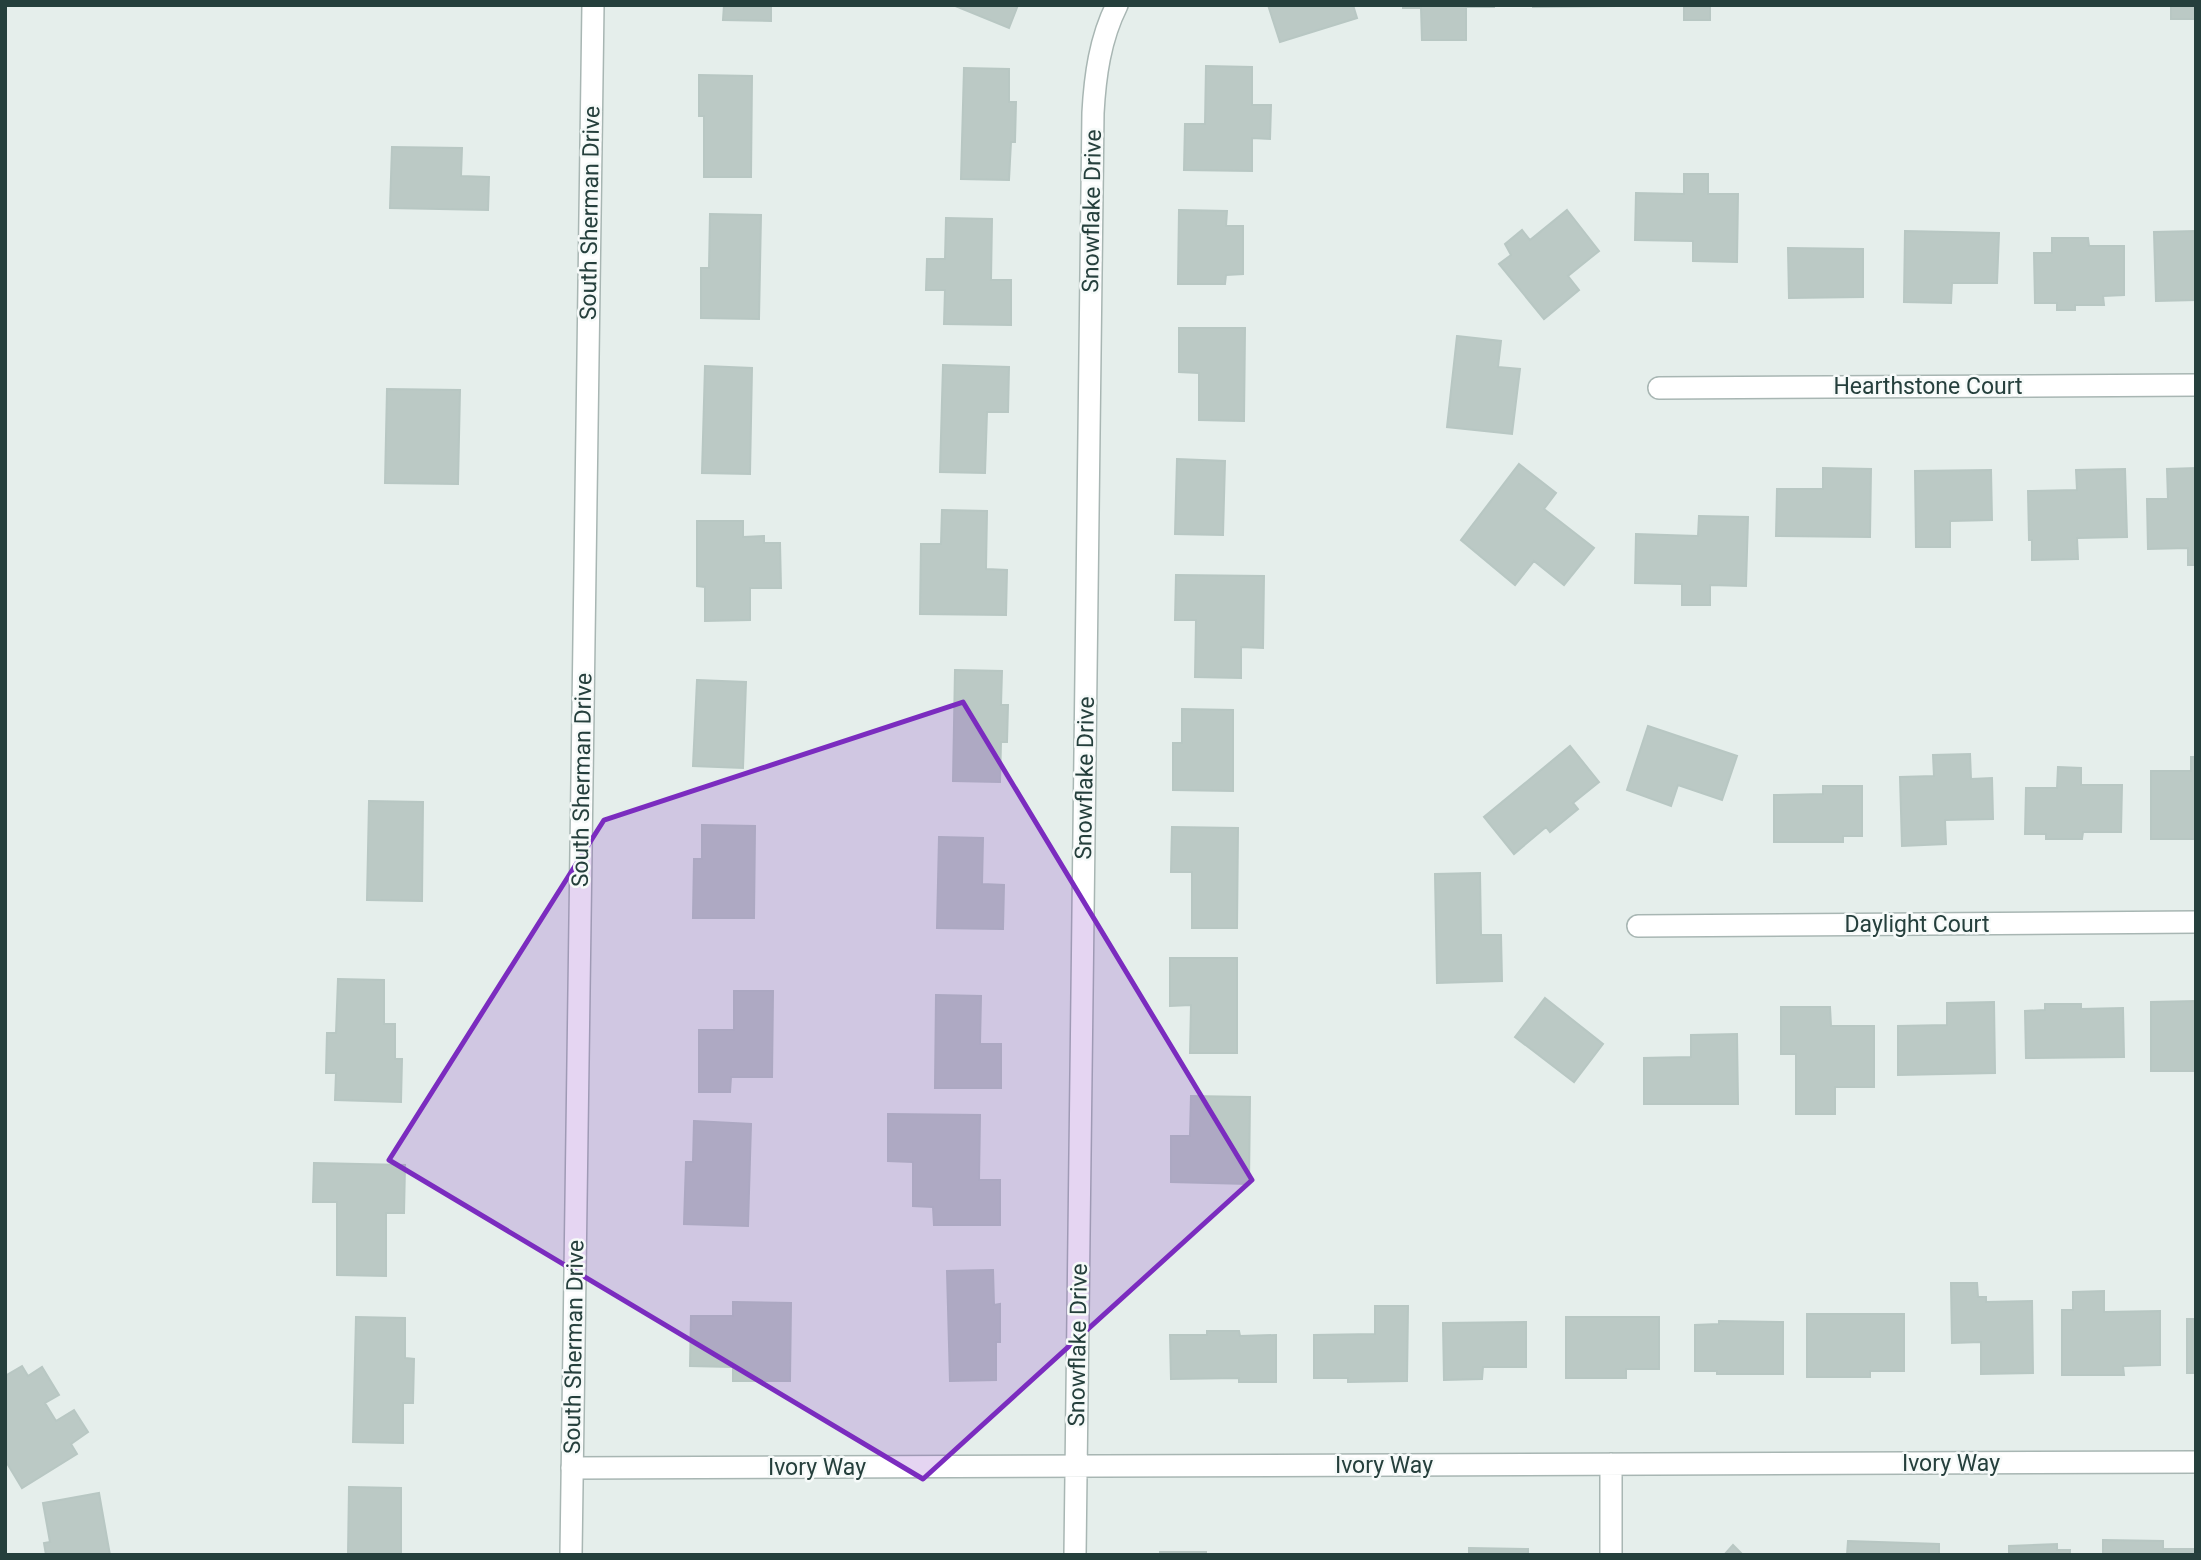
<svg xmlns="http://www.w3.org/2000/svg" width="2201" height="1560" font-family="Roboto,sans-serif">
<style>
.building{fill:#bbc9c5;stroke:#b8c7c3;stroke-width:2}
.lines{fill:none;stroke-linecap:round;stroke-linejoin:round}
.minor-casing{stroke:#a8b6b3;stroke-width:24}
.tertiary-casing{stroke:#a8b6b3;stroke-width:24}
.minor{stroke:#fff;stroke-width:21}
.tertiary{stroke:#fff;stroke-width:21}
.marked{fill:#7b2cbf;fill-opacity:0.2;stroke:#7b2cbf;stroke-width:5;stroke-linejoin:round}
.labels{text-anchor:middle;dominant-baseline:central;stroke-width:5;stroke-linejoin:round;paint-order:stroke}
.street-label{font-size:23px;fill:#253f3c;stroke:#f6faf9}
</style>
<rect width="100%" height="100%" fill="#e5eeeb"/>
<path class="building" d="M724 5H771V21L723 20Z
M953 5H1018L1009 28Z
M1268 5H1353L1357 18 1280 42Z
M1403 5H1494V7H1466V40H1422L1421 8H1403Z
M1533 5H1614L1615 6 1533 7Z
M1684 5H1710V20H1684Z
M2171 5H2196V19H2171Z
M1206 66 1252 67V105H1271L1270 139 1252 138V171L1184 170 1185 124H1205Z
M964 68 1009 69V102H1016L1015 142H1011L1009 180 961 179Z
M699 75 752 76 751 177H704V116H699Z
M392 147 462 148 461 176 489 177 488 210 390 208Z
M1684 174H1708V194H1738L1737 262 1693 261V241L1635 240 1636 193 1684 194Z
M1179 210 1227 211 1226 226H1243V274L1226 275 1225 284H1178Z
M1567 210 1599 251 1568 276 1579 290 1544 319 1499 264 1511 255 1505 244 1522 230 1530 240Z
M710 214 761 215 759 319 701 318V268H709Z
M946 218 992 219 991 280H1011V325L944 324 945 290H926L927 259H945Z
M1905 231 1999 233 1997 283H1952L1951 303 1904 302Z
M2196 231V300L2156 301 2154 232Z
M2052 238H2088L2089 246H2124V295L2103 296 2104 305H2075V310H2057V303H2035L2034 253H2052Z
M1788 248 1863 249V297L1789 298Z
M1179 328H1245L1244 421 1199 420V373L1179 372Z
M1457 336 1501 341 1498 367 1520 369 1512 434 1447 427Z
M943 365 1009 367 1008 412H987L985 473 940 472Z
M705 366 752 368 750 474 702 473Z
M387 389 460 390 458 484 385 483Z
M1177 459 1225 461 1223 535 1175 534Z
M1519 464 1556 493 1544 509 1594 548 1564 585 1534 561 1515 585 1461 540Z
M1823 468 1871 469 1870 537 1776 536 1777 489H1823Z
M2196 468V565H2188V548L2148 549 2147 499H2168L2167 469Z
M2125 469 2127 537 2077 538 2078 559 2032 560V540H2029L2028 491 2077 490 2076 470Z
M1991 470 1992 520 1950 521V547H1916L1915 471Z
M942 510 987 511 986 569 1007 570 1006 615 920 614 921 544H941Z
M1699 516 1748 517 1746 586 1710 585V605H1682V584L1635 583 1636 534 1698 536Z
M697 521H743V537L764 536V543H780L781 588H750V620L705 621V587L697 586Z
M1176 575 1264 576 1263 648 1241 647V678L1195 677 1196 620H1175Z
M955 670 1002 671 1001 705H1008L1007 742H1001L1000 782 953 781Z
M697 680 746 682 743 768 693 766Z
M1182 709 1233 710V791L1173 790V743H1182Z
M1648 726 1737 756 1722 800 1678 785 1671 806 1627 790Z
M1570 746 1599 782 1573 803 1578 809 1550 832 1546 827 1514 854 1484 817Z
M1970 754 1971 779 1992 778 1993 819 1945 820 1946 844 1902 846 1900 777 1934 776 1933 755Z
M2191 757H2196V839H2151V771H2191Z
M2058 767 2081 768V785H2122L2121 832H2083L2082 839H2046V834H2025L2026 788H2057Z
M1823 786H1862V836H1843V842H1774V795L1823 794Z
M369 801 423 802 422 901 367 900Z
M702 825 755 826 754 918H693L694 859H702Z
M1172 827 1238 828 1237 928H1192V872H1171Z
M939 837 983 838 982 884 1004 885 1003 929 937 928Z
M1480 873 1481 935H1501L1502 981 1437 983 1435 874Z
M1170 958H1237V1053H1190L1191 1005 1170 1006Z
M338 979 384 980V1024H395V1059H402L401 1102 335 1100 336 1073H326L327 1033H336Z
M734 991H773L772 1077H731L730 1092H699V1030H734Z
M936 995 981 996 980 1044H1001V1088H935Z
M1545 998 1603 1044 1574 1082 1515 1037Z
M2196 1001V1071H2151V1002Z
M1994 1002 1995 1073 1898 1075V1026L1947 1025V1003Z
M2045 1004H2081V1009L2123 1008 2124 1057 2026 1058 2025 1011 2045 1010Z
M1781 1007H1830L1831 1026H1874V1087H1835V1114H1796V1054H1781Z
M1737 1034 1738 1104H1644V1058L1691 1057V1035Z
M1191 1096 1250 1097 1249 1184 1171 1182V1136H1190Z
M888 1114 980 1115 979 1180H1000V1225H934L933 1207 913 1206V1162L888 1161Z
M694 1121 751 1124 748 1226 684 1224 686 1162H693Z
M314 1163 405 1165 404 1213H386V1276L337 1275V1202H313Z
M993 1270 994 1305 1000 1304V1342H996V1380L950 1381 947 1271Z
M1951 1283H1977L1978 1297H1986V1302L2032 1301 2033 1373 1981 1374V1342L1952 1343Z
M2104 1291V1312L2160 1311V1365L2123 1366 2124 1375H2062V1310H2073V1292Z
M733 1302 791 1303 790 1381H733V1367L690 1366 691 1316H733Z
M1375 1306H1408L1407 1381 1348 1382V1378H1314V1335L1375 1334Z
M1807 1314H1904V1371H1870V1377H1807Z
M356 1317 405 1318V1358L414 1359 413 1403H403V1443L353 1442Z
M1566 1317H1659V1369H1626V1378H1566Z
M2187 1319H2196V1373H2187Z
M1719 1321 1783 1322V1374H1717V1371H1695V1325L1719 1324Z
M1526 1322V1367H1483L1482 1379 1444 1380 1443 1323Z
M1207 1331H1239L1240 1336 1276 1335V1382H1239V1378L1171 1379 1170 1335H1207Z
M22 1366 28 1376 42 1367 59 1395 45 1403 56 1421 74 1410 88 1432 71 1444 77 1454 22 1488 5 1460V1376Z
M349 1487 401 1488V1555H348Z
M99 1493 110 1555H46L44 1543 50 1542 43 1503Z
M2103 1540 2163 1541V1549H2196V1555H2103Z
M1848 1541 1939 1544V1555H1847Z
M2057 1544V1550H2070V1555H2009V1546Z
M1733 1545 1743 1555H1724Z
M1469 1548 1528 1549V1555H1469Z
M1160 1552H1206V1555H1160Z"/>
<g class="lines">
<g class="minor-casing">
<path id="minor" d="M1659 388 2196 385
M1638 926 2196 922
M572 1468 2196 1462
M1075 1555 1093 113C1095 76 1100 39 1117 5
M1611 1555V1464"/>
</g>
<g class="tertiary-casing">
<path id="tertiary" d="M571 1555 593 5"/>
</g>
<use href="#minor" class="minor"/>
<use href="#tertiary" class="tertiary"/>
</g>
<path class="marked" d="M963 702 1252 1180 923 1479 389 1160 604 820Z"/>
<g class="labels">
<g class="street-label">
<text transform="translate(1092 211) rotate(-89)">Snowflake Drive</text>
<text transform="translate(590 213) rotate(-89)">South Sherman Drive</text>
<text x="1928" y="386">Hearthstone Court</text>
<text transform="translate(1085 778) rotate(-89)">Snowflake Drive</text>
<text transform="translate(582 780) rotate(-89)">South Sherman Drive</text>
<text x="1917" y="924">Daylight Court</text>
<text transform="translate(1078 1345) rotate(-89)">Snowflake Drive</text>
<text transform="translate(574 1347) rotate(-89)">South Sherman Drive</text>
<text x="1951" y="1463">Ivory Way</text>
<text x="1384" y="1465">Ivory Way</text>
<text x="817" y="1467">Ivory Way</text>
</g>
</g>
<rect width="2201" height="1560" fill="none" stroke="#253f3c" stroke-width="14"/>
</svg>
